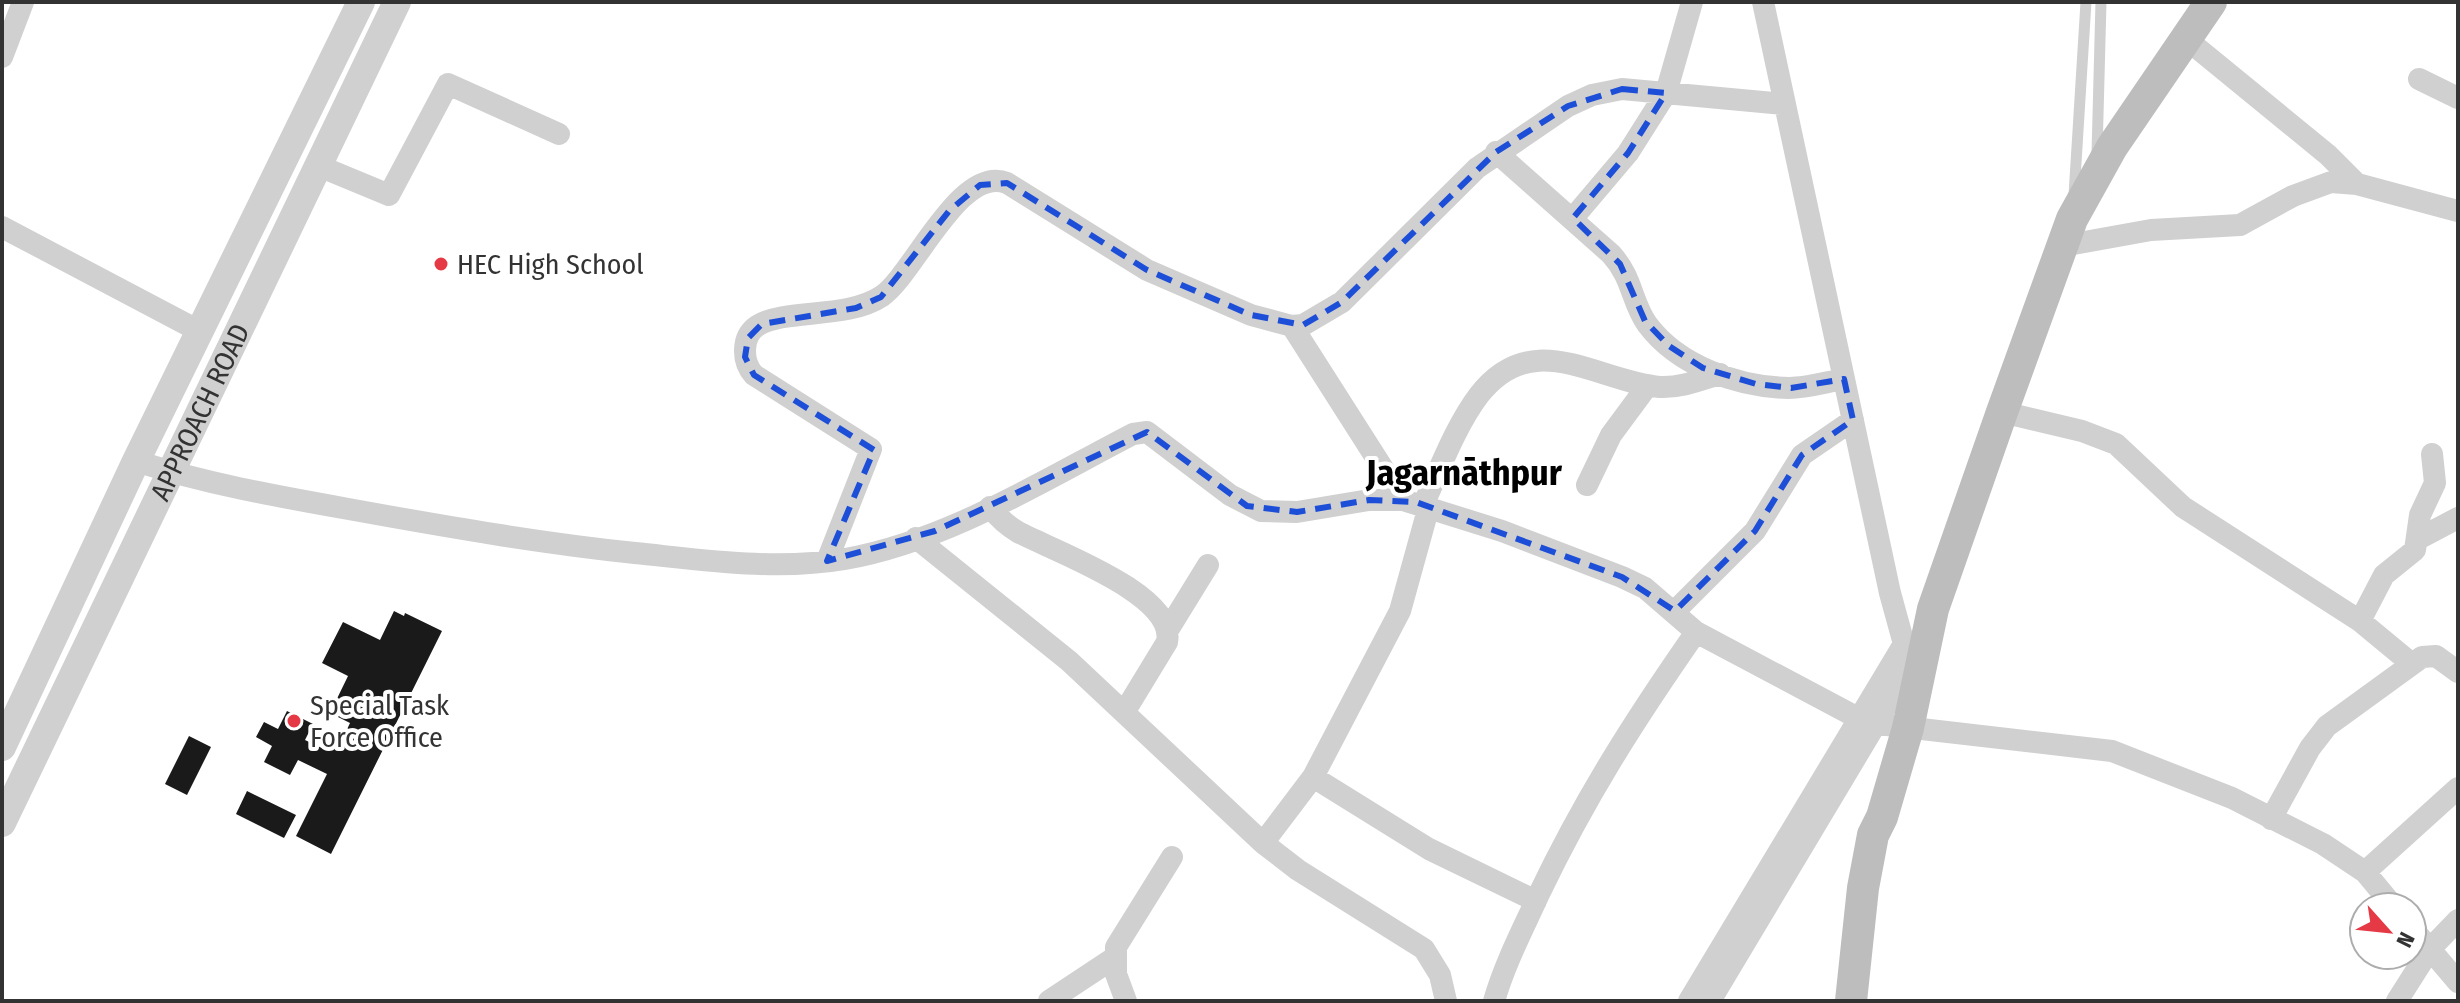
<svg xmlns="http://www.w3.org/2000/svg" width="2460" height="1003" font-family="'Fira Sans Condensed',sans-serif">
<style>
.building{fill:#1a1a1a}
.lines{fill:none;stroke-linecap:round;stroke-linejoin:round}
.service{stroke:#d0d0d0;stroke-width:11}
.minor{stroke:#d0d0d0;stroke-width:22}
.tertiary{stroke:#d0d0d0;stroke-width:28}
.secondary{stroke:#bdbdbd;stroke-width:32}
.marked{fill:none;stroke:#1d4ed8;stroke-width:6;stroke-dasharray:16 10;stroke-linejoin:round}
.poi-dot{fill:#e63946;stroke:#fff;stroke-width:3}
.labels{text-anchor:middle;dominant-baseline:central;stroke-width:8;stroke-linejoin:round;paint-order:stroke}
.poi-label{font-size:28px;fill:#333;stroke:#fff;text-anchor:start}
.street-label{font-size:28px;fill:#333;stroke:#fff}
.district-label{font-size:36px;font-weight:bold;fill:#000;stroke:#fff}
</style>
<rect width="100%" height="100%" fill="#fff"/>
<path class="building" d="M394 611 404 616 405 613 442 631 331 854 296 836 327 774 298 760 290 775 264 762 272 746 256 737 264 722 278 729 287 711 313 724 305 740 326 750 333 735 342 740 350 723 330 713 348 676 322 663 343 622 380 640Z
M189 736 211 747 187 795 165 784Z
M247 791 296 815 284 838 236 814Z"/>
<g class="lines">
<path class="service" d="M2097 153 2101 2
M2074 195 2086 2"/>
<path class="minor" d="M1763 2 1890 593 1904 644 1919 669
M2185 38 2328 155 2357 184
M2 57 23 2
M2419 79 2458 98
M1496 152 1611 254C1633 278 1631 301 1647 324 1678 366 1738 387 1789 388 1807 388 1826 382 1844 379
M319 166 389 195 448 84 559 134
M1573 218 1628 153 1666 93 1692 2
M2 227 201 332
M2062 246 2151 230 2240 225 2293 196 2331 182 2357 184 2458 211
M1292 326 1403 500
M2002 412 2082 431 2116 444 2183 507 2360 621 2412 664
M136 461C206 484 281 497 354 510 448 527 540 543 635 553 704 560 776 571 845 559 947 541 1042 481 1133 434L1147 432 1230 495 1261 511 1297 512 1369 500H1403L1502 531 1622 577 1645 588 1696 632 1858 718 1878 724 2112 751 2232 798 2323 844 2365 872 2394 907
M1587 485 1611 435 1648 385
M1423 505C1440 469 1455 427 1479 395 1533 326 1595 381 1660 387 1681 388 1700 380 1720 374
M990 507C998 517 1007 526 1018 532 1051 550 1177 594 1167 642L1125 711
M916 538 1069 661 1263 843 1298 870 1424 949 1440 975 1446 1001
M2418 539 2458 518
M827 561 871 449 754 375C742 362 741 337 757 326 785 308 846 320 882 296 914 274 960 164 1007 183L1147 270 1251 315 1292 326 1303 325 1342 302 1477 168 1568 106 1592 95 1622 89 1784 104
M1675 611 1755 531 1802 455 1853 420
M2360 621 2384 575 2415 550 2420 515 2435 483 2432 454
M1168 630 1208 565
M1313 777 1429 849 1536 901
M2271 819 2310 748 2327 726 2422 657 2436 656 2458 672
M1263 843 1313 777 1400 611 1429 506
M2365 872 2458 788
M2412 928 2458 982
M1049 1001 1114 958
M1126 1001 1116 974V947L1172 857
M1494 1001C1505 963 1523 929 1539 894 1586 796 1634 721 1696 632
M1689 1001 1904 644
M1710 1001 1914 660
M2397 1001 2430 949 2458 920"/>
<g class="tertiary">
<path d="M2 747 136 461 361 2"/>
<path id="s1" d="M2 823 397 2"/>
</g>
<path class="secondary" d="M1851 1001 1863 888 1873 835 1882 817 1908 728 1933 609 2002 412 2072 219 2112 147 2211 2"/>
</g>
<path class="marked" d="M1622 89 1666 93 1628 153 1573 218 1620 264 1645 321 1669 346 1703 368 1756 384 1791 388 1844 379 1853 420 1802 455 1755 531 1675 611 1622 577 1416 502 1369 500 1297 512 1247 506 1147 432 935 531 827 561 874 450 754 375 745 357 748 338 762 324 856 308 881 297 949 211 980 185 1007 183 1147 270 1251 315 1303 325 1342 302 1496 152 1568 106Z"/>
<g class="poi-dot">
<circle cx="441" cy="264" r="8"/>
<circle cx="294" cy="721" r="8"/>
</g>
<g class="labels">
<g class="poi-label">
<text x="457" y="264">HEC High School</text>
<text x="310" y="705">Special Task<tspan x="310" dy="32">Force Office</tspan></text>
</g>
<g class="street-label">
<text stroke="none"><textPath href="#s1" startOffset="456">APPROACH ROAD</textPath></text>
</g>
<g class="district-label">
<text x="1464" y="473">Jagarnāthpur</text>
</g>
</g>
<rect width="2460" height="1003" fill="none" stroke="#333333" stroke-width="8"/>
<g transform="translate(2388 931) rotate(117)"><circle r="38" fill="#ffffff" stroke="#adadad" stroke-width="2"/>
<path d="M0-6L14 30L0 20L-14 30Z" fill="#e63946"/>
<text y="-12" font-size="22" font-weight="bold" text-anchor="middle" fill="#333333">N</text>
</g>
</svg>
